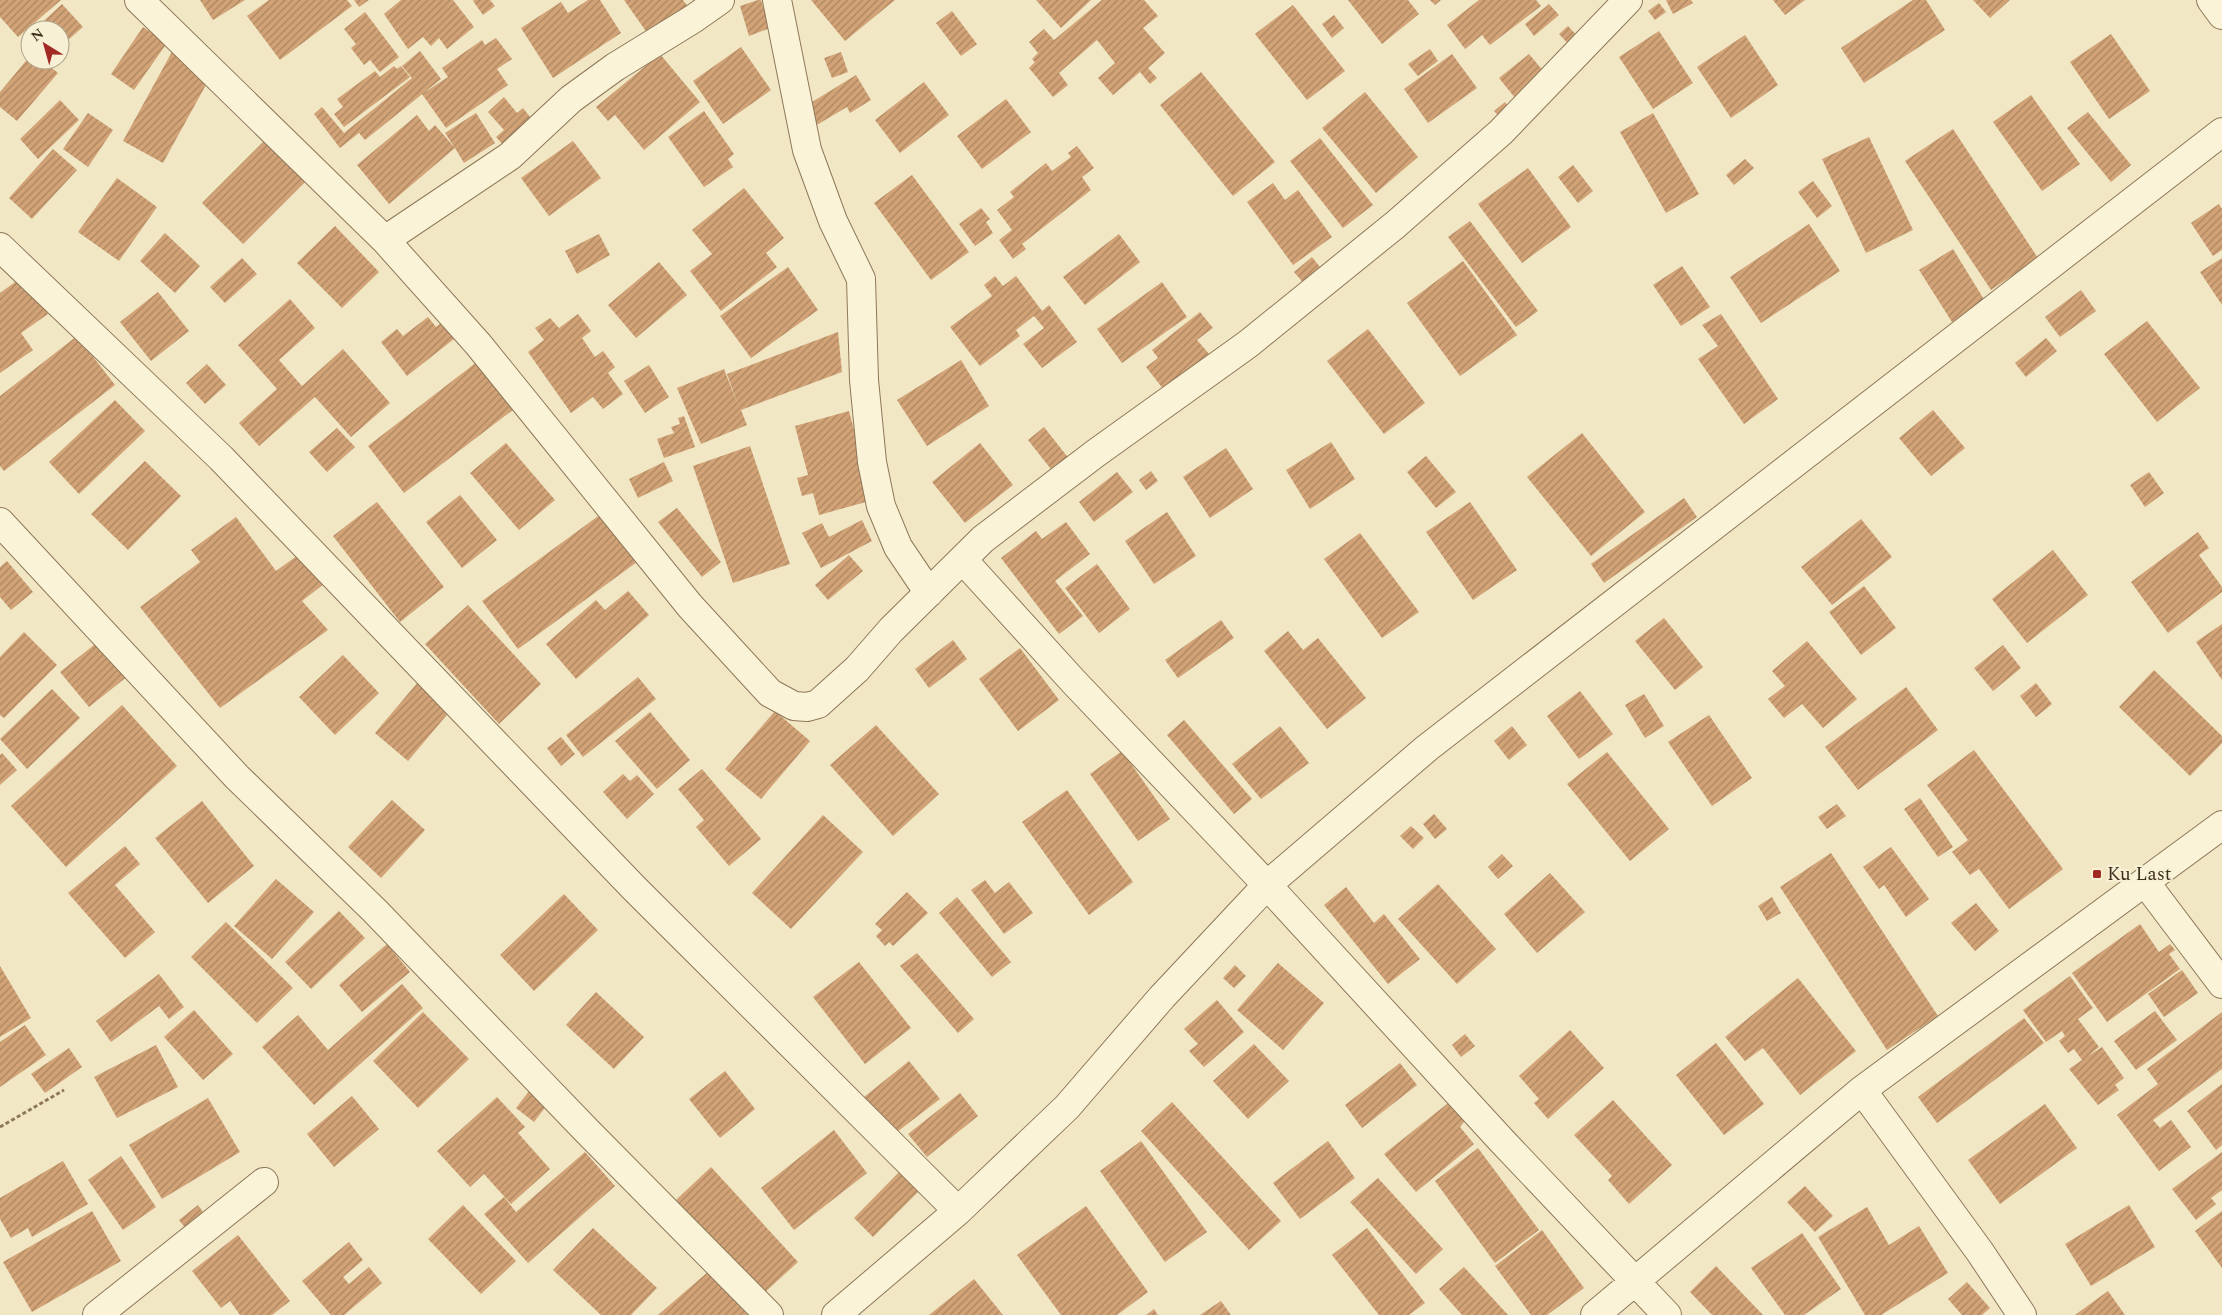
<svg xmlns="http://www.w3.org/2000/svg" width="2222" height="1315" font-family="Spectral,serif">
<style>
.building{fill:url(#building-hatch)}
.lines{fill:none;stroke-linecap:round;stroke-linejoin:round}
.minor-casing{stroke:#8e7859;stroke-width:30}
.path{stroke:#8e7859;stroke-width:3;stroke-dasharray:4 2.5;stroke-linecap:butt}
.minor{stroke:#fbf3d8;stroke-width:28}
.poi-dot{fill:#a12b24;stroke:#f8f0d4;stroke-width:2}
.labels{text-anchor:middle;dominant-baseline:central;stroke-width:4;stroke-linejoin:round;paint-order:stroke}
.poi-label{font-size:19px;fill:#3d2f1e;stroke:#f8f0d4;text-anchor:start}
</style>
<defs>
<pattern id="building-hatch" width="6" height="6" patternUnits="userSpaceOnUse" patternTransform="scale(1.25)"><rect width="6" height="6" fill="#d2a377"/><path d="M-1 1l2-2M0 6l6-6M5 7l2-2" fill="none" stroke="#ac8561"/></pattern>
</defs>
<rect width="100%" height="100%" fill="#f1e7c4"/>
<path class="building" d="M0 0H61L18 37 0 17Z
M200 0H245L213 20Z
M269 0H347L352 6 280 60 247 16Z
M354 0H369L359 7Z
M401 0H453L474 27 447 49 439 38 431 46 423 37 408 49 384 14Z
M474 0H490L495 6 483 15 473 1Z
M588 0H600L621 33 553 78 521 28 561 2 568 13Z
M624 0H683L689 8 650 37Z
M758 0H761L770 28 749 36 740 6Z
M811 0H895L845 41Z
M1036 0H1091L1061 28Z
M1102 0H1144L1158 16 1143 28 1165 53 1148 68 1157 78 1150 84 1140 72 1113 95 1098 78 1115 63 1097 40 1059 73 1068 85 1053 97 1029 68 1035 62 1032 59 1038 53 1029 42 1044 29 1054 40Z
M1348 0H1408L1419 14 1382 44Z
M1430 0H1441L1435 5Z
M1479 0H1536L1541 6 1490 45 1482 35 1465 49 1447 25Z
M1666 0H1691L1693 3 1673 14Z
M1773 0H1805L1785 15Z
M1913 0H1926L1945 30 1864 83 1841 48Z
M1973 0H2010L1990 18Z
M1659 3 1666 12 1655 20 1648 11Z
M62 4 83 27 60 47V30H34Z
M1549 4 1559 15 1534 36 1525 24Z
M1293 5 1345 71 1307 100 1255 34Z
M952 11 977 44 961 56 936 23Z
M365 12 399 57 380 72 370 60 364 65 351 48 356 44 344 29Z
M1334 15 1344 28 1332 38 1322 24Z
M1568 26 1581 40 1573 49 1559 34Z
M143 27 167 43 134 90 111 74Z
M1659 31 1693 83 1653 109 1619 57Z
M2111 34 2150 91 2109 119 2070 62Z
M1745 35 1778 85 1731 118 1697 67Z
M496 38 512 59 497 69 508 85 446 128 422 94 448 77 442 68 482 40 485 45Z
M741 47 771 90 723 124 693 81Z
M1430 49 1438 61 1418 76 1408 64Z
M173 50 213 72 163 163 123 141Z
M420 51 441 79 365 140 359 133 340 148 314 114 322 107 344 133 412 78 402 66Z
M841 52 848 72 832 78 824 58Z
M660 54 700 102 644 150 615 115 608 121 596 107Z
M1452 54 1477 88 1428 123 1404 89Z
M1529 54 1550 79 1520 104 1499 78Z
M30 56V60H42L58 73 17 121 0 107V92Z
M394 66 397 69 401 66 410 77 344 127 334 114 343 107 337 99 375 71 380 77Z
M1201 72 1275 162 1233 196 1160 105Z
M856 75 871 100 850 113 847 107 815 126 804 107Z
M924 82 949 115 900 153 875 120Z
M1365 92 1418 157 1376 193 1322 128Z
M2031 95 2080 164 2042 191 1993 122Z
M504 97 517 113 523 108 534 122 505 147 496 137 504 130 488 112Z
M1006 99 1031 132 982 169 957 136Z
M60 100 79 120 38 159 20 139Z
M1505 102 1514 114 1504 122 1494 111Z
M704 111 734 154 728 159 733 167 704 187 668 137Z
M2088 112 2131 165 2111 182 2067 128Z
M88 113 113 130 88 167 63 149Z
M476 113 495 143 464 163 455 148 389 204 357 165 417 115 429 131 435 125 455 148 445 133Z
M1653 113 1699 194 1666 213 1620 132Z
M1953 129 2038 258 1991 290 1905 161Z
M268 137 309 178 243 244 202 203Z
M1869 137 1913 230 1866 253 1822 159Z
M1320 138 1373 205 1343 228 1290 161Z
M573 141 601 178 549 216 521 178Z
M1077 146 1094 168 1082 177 1091 190 1022 244 1026 249 1013 259 999 240 1012 230 997 210 1014 197 1010 192 1046 163 1052 171 1071 157 1068 153Z
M53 149 77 170 32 219 9 198Z
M1745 159 1754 168 1734 185 1726 175Z
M1573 165 1593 191 1578 203 1558 177Z
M1528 168 1571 227 1522 263 1478 204Z
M912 175 969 252 931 280 874 203Z
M117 178 157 207 119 261 78 232Z
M1813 181 1832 206 1817 218 1798 192Z
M1273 183 1285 200 1298 190 1332 237 1293 265 1247 202Z
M744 188 784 238 766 253 777 267 721 311 690 271 712 254 692 230Z
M2219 204 2222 209V250L2213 256 2191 223Z
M981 208 990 219 986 222 993 233 975 246 959 224Z
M1470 221 1538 311 1516 327 1448 237Z
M1809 224 1840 271 1761 323 1730 277Z
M335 226 379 272 342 308 297 263Z
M165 233 200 266 175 293 140 261Z
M599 234 610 255 577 274 565 251Z
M1119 234 1140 262 1085 305 1063 277Z
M1953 249 1985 301 1952 322 1919 270Z
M1312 257 1324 272 1306 286 1294 272Z
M242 258 257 274 225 303 210 287Z
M2222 258V305L2200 272Z
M1463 261 1517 335 1460 376 1407 303Z
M659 262 687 295 636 338 608 305Z
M1682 266 1710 307 1681 326 1653 285Z
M788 267 818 310 751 358 720 316Z
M995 276 1003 286 1016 276 1042 311 1049 305 1077 342 1042 368 1023 344 1044 328 1034 316 1016 330 1020 336 980 366 950 327 992 296 984 285Z
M22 277 48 314 21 333 33 350 0 373V293Z
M1162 282 1187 317 1122 363 1097 329Z
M2081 290 2096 311 2060 337 2045 317Z
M158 292 189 331 151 361 120 322Z
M290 299 315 328 279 360 302 386 343 349 390 403 351 437 315 397 259 446 239 423 277 389 238 345Z
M1200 312 1213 328 1197 340 1210 355 1164 390 1146 367 1158 358 1152 350Z
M578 314 591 331 582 338 595 357 603 351 615 367 608 373 623 394 603 409 593 397 571 413 528 352 544 340 535 328 550 318 559 328Z
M1721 314 1778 399 1744 424 1698 359 1718 346 1702 325Z
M428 317 436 327 446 319 459 335 407 376 381 342 397 329 403 336Z
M2147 321 2200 388 2157 422 2104 354Z
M1368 329 1425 403 1384 434 1327 361Z
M838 332 842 372 741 410 747 425 701 444 677 388 724 369 738 405 727 374Z
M77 336 115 385 4 471 0 466V396Z
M2046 338 2057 351 2026 377 2015 363Z
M482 358 518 406 404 493 368 446Z
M961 360 989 406 927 446 897 400Z
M207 364 226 385 205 404 186 383Z
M649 365 669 397 645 413 624 381Z
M115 400 145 431 79 494 49 462Z
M1933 410 1965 448 1931 476 1899 438Z
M849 411 873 500 819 515 813 493 802 496 797 478 808 475 795 426Z
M684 416 695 447 664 458 657 439 674 433 671 427 680 424 678 418Z
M1044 427 1070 460 1054 473 1028 440Z
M337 428 355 447 327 472 309 452Z
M1582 433 1645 512 1591 556 1527 477Z
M1331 442 1355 479 1310 509 1286 470Z
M506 443 555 500 519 530 470 473Z
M980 443 1013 485 965 523 932 482Z
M750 446 790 564 733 583 693 466Z
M1226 448 1253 489 1210 518 1183 477Z
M1426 456 1456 492 1436 508 1407 472Z
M145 461 181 496 128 550 91 514Z
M664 462 673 481 638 498 629 479Z
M1151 471 1158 481 1146 490 1139 480Z
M1117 472 1133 492 1094 522 1079 502Z
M2149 472 2164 493 2145 507 2130 485Z
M460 495 497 540 462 568 426 522Z
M1684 498 1697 517 1604 583 1591 564Z
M377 502 444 587 400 622 333 536Z
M1470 502 1517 570 1473 600 1426 532Z
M677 508 721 562 702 577 658 522Z
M1167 512 1196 556 1154 584 1125 541Z
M601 514 637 562 518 649 482 601Z
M236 517 276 571 298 555 324 584 302 601 328 630 220 708 140 607 200 562 191 550Z
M1861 519 1892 557 1832 605 1801 567Z
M862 520 872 541 821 568 802 533 822 523 829 537Z
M1066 522 1090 554 1055 581 1083 616 1059 634 1001 558 1036 531 1042 539Z
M2198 532 2209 548 2199 555 2222 587V592L2168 633 2131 582Z
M1360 533 1419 612 1382 638 1324 559Z
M2053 550 2088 595 2027 643 1992 599Z
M849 555 863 571 828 600 815 585Z
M7 561 33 592 11 610 0 597V567Z
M1097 564 1130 609 1099 633 1065 588Z
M1864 586 1896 628 1861 655 1829 612Z
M628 591 649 615 576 679 546 644 596 600 605 610Z
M468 605 541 684 499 724 425 644Z
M1664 618 1703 667 1675 690 1635 641Z
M1221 620 1234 638 1178 678 1165 660Z
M2222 624V680L2196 642Z
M1288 631 1303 650 1318 638 1366 698 1327 729 1264 651Z
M24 632 57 665 4 718 0 715V657Z
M953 640 967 659 929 688 915 669Z
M99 641 128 676 89 707 60 672Z
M1807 641 1857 699 1823 728 1802 704 1784 718 1768 699 1785 686 1772 671Z
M2003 645 2021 668 1993 691 1974 668Z
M1020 648 1059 700 1018 731 979 679Z
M343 655 379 693 335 735 299 697Z
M2154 670 2222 736V743L2190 776 2119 707Z
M638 677 656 699 583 757 566 735Z
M418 682 451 710 408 761 375 733Z
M2036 683 2052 704 2036 717 2020 696Z
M1906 687 1938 730 1858 790 1825 747Z
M52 689 80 718 27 769 0 739Z
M1580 691 1613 734 1579 759 1547 716Z
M1644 694 1664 726 1645 738 1625 705Z
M122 705 177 766 66 867 11 806Z
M775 711 810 741 761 799 725 769Z
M650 712 690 760 657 789 615 741Z
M1709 715 1752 778 1712 806 1668 742Z
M1184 720 1252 799 1234 814 1167 735Z
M876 725 939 794 893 836 830 765Z
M1280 726 1309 763 1261 799 1232 764Z
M1512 726 1527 745 1509 760 1494 741Z
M561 737 575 754 561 766 547 748Z
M1974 750 2063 869 2009 909 1979 869 1970 875 1952 852 1968 840 1927 785Z
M1122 751 1170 819 1138 841 1090 774Z
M1607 752 1669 829 1630 861 1567 784Z
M2 753 17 770 0 785V755Z
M702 769 761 839 729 866 696 827 704 820 678 789Z
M623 774 630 781 637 775 654 794 627 819 603 792Z
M1067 790 1133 882 1089 915 1022 822Z
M1920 798 1953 847 1938 857 1904 809Z
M392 800 425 830 381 878 348 847Z
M202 801 254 866 208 903 155 838Z
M1837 804 1846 816 1827 829 1818 817Z
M1434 814 1447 829 1435 839 1423 824Z
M823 815 863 852 791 929 752 893Z
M1411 826 1424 838 1413 849 1400 836Z
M125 846 140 864 115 885 155 932 125 958 68 893Z
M1891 847 1929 899 1906 917 1884 885 1879 889 1863 867Z
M1831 853 1938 1016 1887 1050 1780 887Z
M1502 854 1513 866 1498 879 1488 867Z
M1550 873 1585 912 1537 953 1504 914Z
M276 879 314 912 272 959 234 926Z
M985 880 995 893 1009 882 1033 913 1004 934 971 890Z
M1438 884 1496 949 1457 984 1398 919Z
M1346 887 1374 923 1384 914 1420 959 1388 984 1324 905Z
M907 892 928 913 893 946 889 942 885 946 876 936 882 930 875 924Z
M564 894 598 930 534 991 500 955Z
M957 897 1011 962 992 977 939 913Z
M1772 897 1781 913 1767 921 1758 906Z
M1976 903 1999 931 1975 951 1951 923Z
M339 911 365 938 311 989 285 962Z
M226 922 293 988 257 1023 191 957Z
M2140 924 2159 952 2170 944 2175 950 2169 954 2180 969 2107 1022 2072 973Z
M387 944 410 972 362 1012 339 985Z
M917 953 974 1019 958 1033 900 966Z
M859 962 911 1028 865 1064 813 997Z
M1278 963 1324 1003 1283 1050 1237 1010Z
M1235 965 1246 976 1234 988 1223 978Z
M0 966 31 1018 0 1037Z
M2182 970 2198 993 2164 1017 2148 994Z
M159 974 184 1007 169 1019 159 1006 111 1042 96 1021Z
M2070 976 2093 1008 2078 1019 2099 1047 2088 1056 2102 1047 2124 1078 2115 1085 2119 1090 2098 1105 2069 1069 2082 1060 2074 1049 2068 1053 2059 1041 2065 1036 2062 1031 2046 1042 2023 1010Z
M1798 978 1856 1051 1800 1095 1763 1048 1745 1061 1725 1037Z
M402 984 423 1008 314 1105 262 1047 298 1015 328 1050Z
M596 992 644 1037 614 1069 566 1025Z
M1217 1000 1244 1032 1204 1067 1189 1051 1198 1044 1184 1029Z
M194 1010 233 1054 203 1080 164 1037Z
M2155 1011 2177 1040 2136 1070 2114 1041Z
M423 1012 469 1059 418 1108 373 1061Z
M2222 1012V1069L2153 1120 2160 1128 2171 1120 2191 1147 2159 1171 2117 1115 2158 1084 2147 1069Z
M2024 1018 2044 1043 1937 1123 1918 1097Z
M25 1025 46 1055 0 1087V1042Z
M1570 1030 1604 1068 1548 1119 1534 1103 1539 1099 1519 1076Z
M1465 1034 1475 1046 1461 1057 1452 1045Z
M1716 1043 1764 1104 1724 1135 1676 1075Z
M1254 1044 1289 1081 1248 1119 1213 1081Z
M156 1045 178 1087 117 1118 94 1077Z
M69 1048 82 1067 45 1093 31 1074Z
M909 1061 940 1099 893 1135 864 1097Z
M1400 1063 1417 1085 1362 1128 1345 1105Z
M725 1071 755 1109 720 1138 689 1099Z
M2222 1084V1145L2216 1150 2187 1111Z
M533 1086 551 1100 534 1122 516 1108Z
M960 1093 978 1116 927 1157 908 1134Z
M352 1096 379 1129 334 1167 307 1134Z
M497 1097 525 1127 518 1133 550 1169 511 1204 484 1174 470 1187 437 1151Z
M208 1098 240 1152 162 1199 129 1145Z
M1452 1100 1467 1118 1460 1127 1474 1144 1416 1192 1384 1154Z
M1613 1100 1672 1165 1629 1204 1608 1180 1612 1176 1574 1135Z
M1172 1102 1281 1221 1249 1250 1141 1131Z
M2045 1104 2077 1148 2000 1204 1968 1160Z
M834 1130 867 1173 794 1230 761 1188Z
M1141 1141 1207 1232 1165 1262 1100 1171Z
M1328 1141 1355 1178 1300 1219 1273 1183Z
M1478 1148 1539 1230 1495 1263 1435 1181Z
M585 1152 615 1186 528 1263 484 1214 504 1197 516 1212Z
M2222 1152V1190L2211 1198 2216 1204 2196 1220 2172 1189Z
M121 1156 156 1207 123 1230 88 1180Z
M63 1161 88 1204 32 1237 28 1228 11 1238 0 1219V1198Z
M711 1167 798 1262 763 1294 676 1200Z
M901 1170 920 1190 873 1237 854 1218Z
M1378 1178 1443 1249 1416 1274 1350 1202Z
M1805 1186 1833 1216 1815 1232 1787 1202Z
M198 1205 210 1222 192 1237 179 1220Z
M463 1205 516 1261 481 1294 428 1239Z
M2129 1205 2155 1247 2091 1286 2065 1244Z
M1086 1206 1148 1292 1117 1315H1061L1017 1255Z
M1867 1207 1889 1245 1919 1226 1948 1273 1881 1315H1865L1818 1237Z
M92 1211 121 1261 32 1312 3 1262Z
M2222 1211V1268L2195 1231Z
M593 1228 657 1288 631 1315H601L553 1270Z
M1367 1228 1425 1303 1409 1315H1379L1332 1255Z
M1542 1230 1584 1288 1547 1315H1531L1495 1266Z
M1802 1233 1841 1289 1804 1315H1785L1751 1268Z
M238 1235 290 1301 272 1315H240L230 1301 221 1308 192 1271Z
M349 1242 363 1260 343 1277 349 1284 369 1267 382 1283 344 1315H331L302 1281Z
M1716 1266 1763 1315H1712L1690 1292Z
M1464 1267 1508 1315H1462L1439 1289Z
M709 1271 748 1315H658Z
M974 1279 1003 1315H929Z
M1967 1282 1990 1308 1982 1315H1962L1948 1299Z
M2108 1291 2125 1315H2075Z
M1221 1301 1231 1315H1200Z
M1154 1309 1158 1315H1146Z"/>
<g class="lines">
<g class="minor-casing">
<path id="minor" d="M139 0 385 240 478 344 690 606 770 693 794 706 807 707 818 704 857 669 891 630 983 539 1096 453 1248 344 1395 225 1501 132 1628 0
M777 0 807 150 833 221 861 279 864 380 872 462 881 506 898 547 929 593
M2211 0 2222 15
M385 240 510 156 571 99 615 67 693 19 720 0
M0 247 221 458 634 888 958 1211
M0 522 237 777 375 911 587 1131 769 1315
M963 560 1073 681 1267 885 1502 1141 1667 1315
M2145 882 2222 984
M1862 1090 1980 1252 2022 1315
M97 1315 264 1182
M836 1315 958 1211 1067 1107 1162 997 1267 885 1427 748 2222 132
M1595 1315 1862 1090 2222 825"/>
</g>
<path class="path" d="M0 1127 64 1090"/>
<use href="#minor" class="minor"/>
</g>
<rect class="poi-dot" x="2092" y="869" width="10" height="10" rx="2.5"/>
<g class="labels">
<g class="poi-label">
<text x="2107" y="874">Ku Last</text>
</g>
</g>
<g transform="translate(45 45) rotate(323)"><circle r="24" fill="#f8f0d4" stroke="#ada38b"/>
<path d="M0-4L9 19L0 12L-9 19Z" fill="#a12b24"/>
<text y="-8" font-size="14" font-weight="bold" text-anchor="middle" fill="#3d2f1e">N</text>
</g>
</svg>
